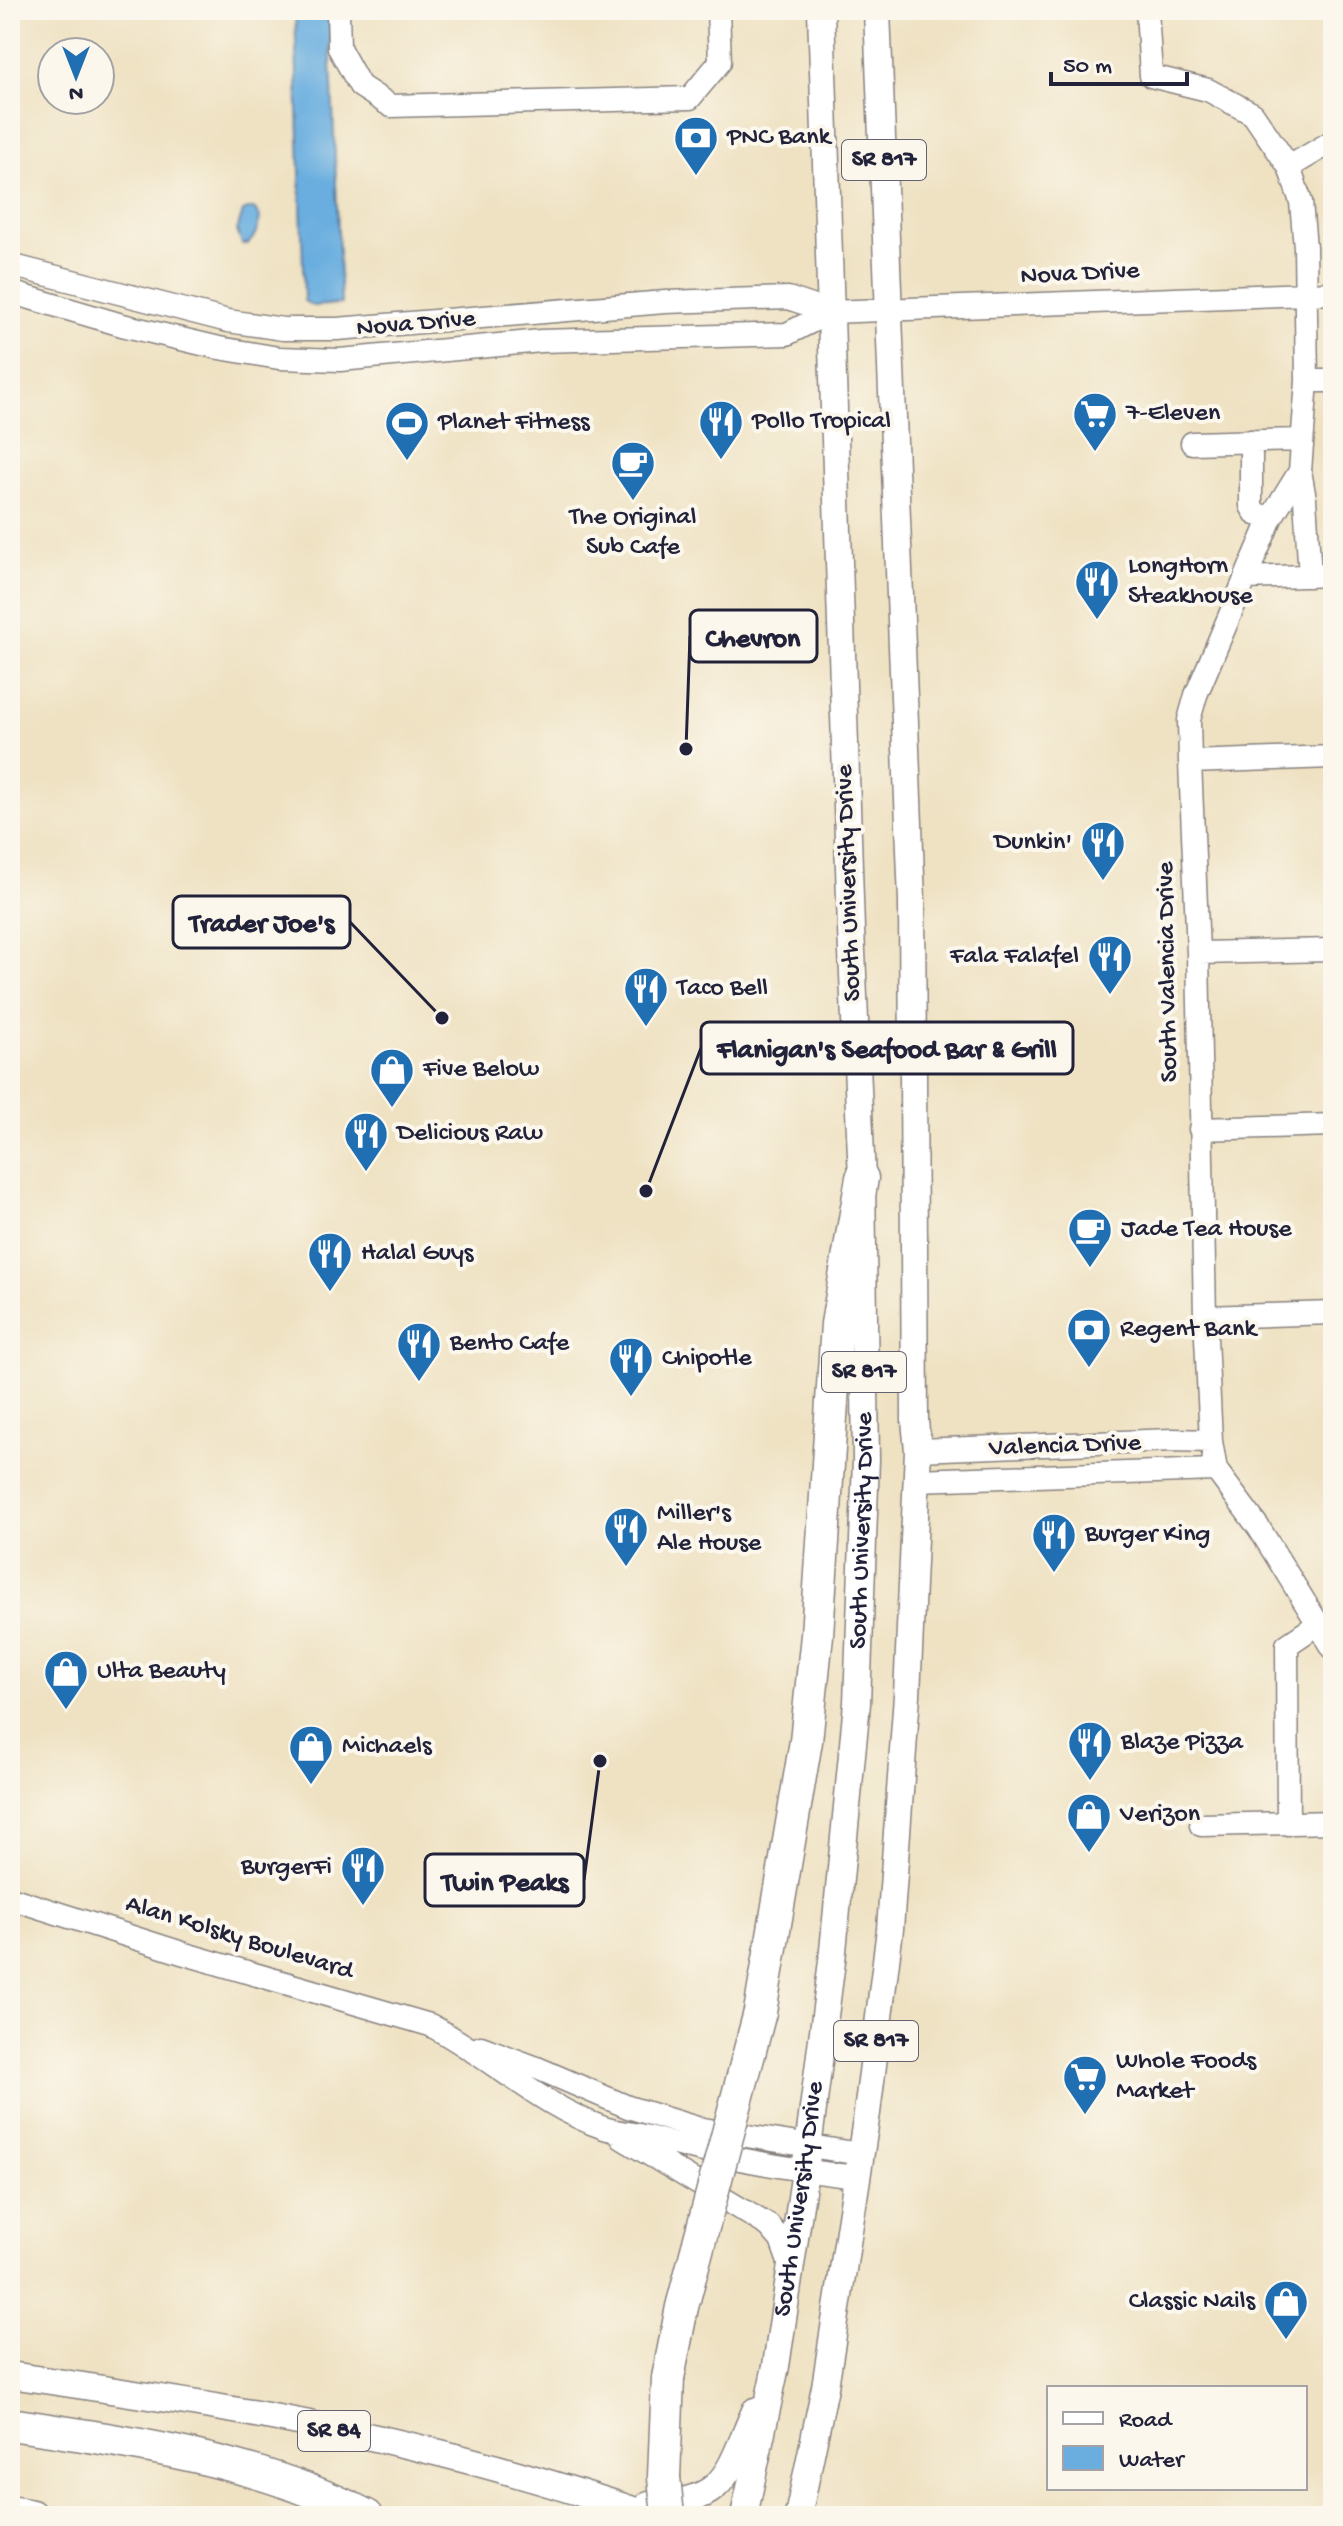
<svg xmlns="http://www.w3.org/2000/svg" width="1343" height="2526" font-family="'Gochi Hand',sans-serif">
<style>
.water{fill:#69aedf;stroke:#46688d;stroke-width:2}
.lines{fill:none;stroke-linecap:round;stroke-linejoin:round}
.minor-casing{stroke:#88827f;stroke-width:25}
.major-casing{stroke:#88827f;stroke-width:29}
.highway-casing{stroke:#88827f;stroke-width:35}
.minor{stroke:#fff;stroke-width:22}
.major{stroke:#fff;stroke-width:26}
.highway{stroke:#fff;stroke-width:32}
.highway-bridge-casing{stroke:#88827f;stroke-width:35;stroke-linecap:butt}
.highway-bridge{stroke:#fff;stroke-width:32}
.labels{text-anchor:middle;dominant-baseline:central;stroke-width:8;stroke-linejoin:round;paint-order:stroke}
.shield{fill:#fbf7ec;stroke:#636270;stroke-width:2}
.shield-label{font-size:24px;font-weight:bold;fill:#22223b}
.poi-label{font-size:26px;fill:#22223b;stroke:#fbf7ec;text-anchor:start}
.street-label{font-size:26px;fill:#22223b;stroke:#fbf7ec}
.leader{fill:none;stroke:#22223b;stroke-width:3}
.callout-dot{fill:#22223b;stroke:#fbf7ec;stroke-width:3}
.callout{fill:#fbf7ec;stroke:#22223b;stroke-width:3}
.callout-label{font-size:28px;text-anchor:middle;font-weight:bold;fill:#22223b}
</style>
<rect width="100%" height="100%" fill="#fbf7ec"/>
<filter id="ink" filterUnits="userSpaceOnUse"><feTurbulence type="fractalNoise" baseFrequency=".0125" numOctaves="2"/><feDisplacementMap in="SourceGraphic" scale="16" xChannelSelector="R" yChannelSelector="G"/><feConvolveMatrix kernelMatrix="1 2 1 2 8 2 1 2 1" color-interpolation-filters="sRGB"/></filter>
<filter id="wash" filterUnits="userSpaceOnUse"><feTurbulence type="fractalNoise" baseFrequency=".006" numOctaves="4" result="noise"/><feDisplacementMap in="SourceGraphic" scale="32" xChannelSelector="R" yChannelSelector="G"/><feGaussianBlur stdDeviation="1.8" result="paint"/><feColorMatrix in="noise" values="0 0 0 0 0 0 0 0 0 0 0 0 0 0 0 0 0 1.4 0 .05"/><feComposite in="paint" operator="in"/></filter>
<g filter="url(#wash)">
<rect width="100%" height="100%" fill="#efe2c3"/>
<path class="water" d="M295 10H329L341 304 313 306 304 301Z
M248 209H254L260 217C258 228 256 236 248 244H242L237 231 243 211Z"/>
</g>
<g filter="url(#ink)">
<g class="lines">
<g class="minor-casing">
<path id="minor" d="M338 10 339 48 360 86 391 106 690 98 720 62 718 10
M1147 10 1151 76 1208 90 1253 114 1289 167 1301 202 1305 247 1307 381 1300 471 1271 518 1196 695 1189 720 1190 762 1198 953 1205 1317 1211 1441 1216 1470 1259 1528 1333 1648
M1289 167 1333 141
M10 265 228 321 283 329H337L665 302 788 298 830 312 1333 293
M10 292 122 325 219 348 279 358 340 360 541 341 787 334 830 312
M1307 381H1333
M1251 441V506L1256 514 1271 518
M1192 443 1302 440
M1300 471 1305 499 1310 576
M1247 578 1333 575
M1190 762 1333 757
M1198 953 1333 950
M1200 1129 1333 1125
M1205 1317 1333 1313
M918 1450 1172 1440 1211 1441
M916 1480 1216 1470
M1288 1824 1287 1645 1318 1624
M1201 1825 1333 1822
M10 1898 185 1954 430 2025C489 2056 539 2105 604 2128 619 2133 636 2133 652 2138 718 2157 787 2169 856 2177
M481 2047 537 2068 628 2107 697 2128 860 2154
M622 2138 769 2226 781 2240 791 2268"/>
</g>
<g class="major-casing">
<g id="major">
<path d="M10 2375C173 2399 341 2424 500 2469 550 2483 601 2499 651 2516"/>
<path d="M649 2504C727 2503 727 2474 755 2411"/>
<path id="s1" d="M744 2516 776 2366 805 2171 832 1961 857 1703 866 1459 862 1178 851 929 821 10"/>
<path d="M798 2516 825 2387 867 2113 890 1929 907 1695 918 1450 915 1421 912 901 877 10"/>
</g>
</g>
<g class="highway-casing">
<path id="highway" d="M760 2012 806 1741 817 1635 837 1324 862 1178
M10 2424C131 2442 257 2460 367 2516
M664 2477 668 2378
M10 2512 32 2516"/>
</g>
<use href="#minor" class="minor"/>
<use href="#major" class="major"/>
<use href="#highway" class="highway"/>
<g class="highway-bridge-casing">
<path id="highway-bridge" d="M668 2378 682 2307 760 2012
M664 2477 668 2516"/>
</g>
<use href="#highway-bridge" class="highway-bridge"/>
</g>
</g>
<defs>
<g id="bank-pin" transform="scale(2.3)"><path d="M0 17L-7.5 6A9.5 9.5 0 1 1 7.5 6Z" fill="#1f6fb2" stroke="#fbf7ec"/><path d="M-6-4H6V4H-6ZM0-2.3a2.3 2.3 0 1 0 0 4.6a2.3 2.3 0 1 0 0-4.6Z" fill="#fff"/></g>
<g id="supermarket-pin" transform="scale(2.3)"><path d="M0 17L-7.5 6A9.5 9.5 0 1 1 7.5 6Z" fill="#1f6fb2" stroke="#fbf7ec"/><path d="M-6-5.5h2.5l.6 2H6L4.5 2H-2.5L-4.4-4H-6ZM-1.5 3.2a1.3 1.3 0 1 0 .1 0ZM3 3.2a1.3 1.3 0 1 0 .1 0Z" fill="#fff"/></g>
<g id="restaurant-pin" transform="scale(2.3)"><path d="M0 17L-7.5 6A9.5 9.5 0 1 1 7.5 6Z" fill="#1f6fb2" stroke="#fbf7ec"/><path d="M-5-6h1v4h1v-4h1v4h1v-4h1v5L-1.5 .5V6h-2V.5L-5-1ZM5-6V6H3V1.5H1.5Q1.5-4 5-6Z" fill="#fff"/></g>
<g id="stadium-pin" transform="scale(2.3)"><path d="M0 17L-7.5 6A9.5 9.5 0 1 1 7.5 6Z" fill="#1f6fb2" stroke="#fbf7ec"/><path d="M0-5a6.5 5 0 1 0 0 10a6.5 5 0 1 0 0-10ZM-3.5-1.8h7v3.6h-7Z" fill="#fff"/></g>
<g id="cafe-pin" transform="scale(2.3)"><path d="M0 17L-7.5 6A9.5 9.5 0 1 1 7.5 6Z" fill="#1f6fb2" stroke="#fbf7ec"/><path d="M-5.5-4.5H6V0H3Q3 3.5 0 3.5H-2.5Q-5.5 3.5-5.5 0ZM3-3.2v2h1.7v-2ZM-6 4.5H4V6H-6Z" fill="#fff"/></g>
<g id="shop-pin" transform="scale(2.3)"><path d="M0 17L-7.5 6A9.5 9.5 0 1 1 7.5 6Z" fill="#1f6fb2" stroke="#fbf7ec"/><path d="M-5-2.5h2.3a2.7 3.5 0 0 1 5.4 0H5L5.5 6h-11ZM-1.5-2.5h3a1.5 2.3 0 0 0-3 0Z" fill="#fff"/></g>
</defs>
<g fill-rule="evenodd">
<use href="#bank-pin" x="696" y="138"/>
<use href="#supermarket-pin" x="1095" y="414"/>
<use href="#restaurant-pin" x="721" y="422"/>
<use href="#stadium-pin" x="407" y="423"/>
<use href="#cafe-pin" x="633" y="463"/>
<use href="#restaurant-pin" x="1097" y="582"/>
<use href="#restaurant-pin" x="1103" y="843"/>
<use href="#restaurant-pin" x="1110" y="957"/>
<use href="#restaurant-pin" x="646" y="989"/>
<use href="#shop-pin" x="392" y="1070"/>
<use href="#restaurant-pin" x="366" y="1134"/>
<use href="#cafe-pin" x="1090" y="1230"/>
<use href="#restaurant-pin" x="330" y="1254"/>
<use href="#bank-pin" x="1089" y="1330"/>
<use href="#restaurant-pin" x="419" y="1344"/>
<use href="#restaurant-pin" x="631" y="1359"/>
<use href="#restaurant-pin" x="626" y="1529"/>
<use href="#restaurant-pin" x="1054" y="1535"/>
<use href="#shop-pin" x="66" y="1672"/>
<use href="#restaurant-pin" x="1090" y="1743"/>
<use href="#shop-pin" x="311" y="1747"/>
<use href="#shop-pin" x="1089" y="1815"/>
<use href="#restaurant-pin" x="363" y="1868"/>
<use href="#supermarket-pin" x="1085" y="2077"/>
<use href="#shop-pin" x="1286" y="2302"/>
</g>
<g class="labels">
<g class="shield">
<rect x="842" y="140" width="84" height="40" rx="6"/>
<rect x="822" y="1352" width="84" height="40" rx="6"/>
<rect x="834" y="2021" width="84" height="40" rx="6"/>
<rect x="298" y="2411" width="72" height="40" rx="6"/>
</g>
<g class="shield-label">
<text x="884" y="160">SR 817</text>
<text x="864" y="1372">SR 817</text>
<text x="876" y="2041">SR 817</text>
<text x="334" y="2431">SR 84</text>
</g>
<g class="poi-label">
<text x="727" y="138">PNC Bank</text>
<text x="1126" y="414">7-Eleven</text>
<text x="752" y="422">Pollo Tropical</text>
<text x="438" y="423">Planet Fitness</text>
<text x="633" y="518" text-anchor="middle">The Original<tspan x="633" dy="30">Sub Cafe</tspan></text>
<text x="1128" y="567">LongHorn<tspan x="1128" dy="30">Steakhouse</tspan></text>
<text x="1072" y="843" text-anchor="end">Dunkin'</text>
<text x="1079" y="957" text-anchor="end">Fala Falafel</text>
<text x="677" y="989">Taco Bell</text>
<text x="423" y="1070">Five Below</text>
<text x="397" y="1134">Delicious Raw</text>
<text x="1121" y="1230">Jade Tea House</text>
<text x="361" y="1254">Halal Guys</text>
<text x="1120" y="1330">Regent Bank</text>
<text x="450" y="1344">Bento Cafe</text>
<text x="662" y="1359">Chipotle</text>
<text x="657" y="1514">Miller's<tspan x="657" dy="30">Ale House</tspan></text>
<text x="1085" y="1535">Burger King</text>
<text x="97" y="1672">Ulta Beauty</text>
<text x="1121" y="1743">Blaze Pizza</text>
<text x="342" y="1747">Michaels</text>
<text x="1120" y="1815">Verizon</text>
<text x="332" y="1868" text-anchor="end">BurgerFi</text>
<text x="1116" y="2062">Whole Foods<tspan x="1116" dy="30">Market</tspan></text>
<text x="1255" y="2302" text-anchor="end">Classic Nails</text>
</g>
<g class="street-label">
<text transform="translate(1080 275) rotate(-3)">Nova Drive</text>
<text transform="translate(416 325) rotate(-5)">Nova Drive</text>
<text transform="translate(850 883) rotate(-92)">South University Drive</text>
<text transform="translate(1169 972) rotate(-91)">South Valencia Drive</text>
<text transform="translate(1065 1447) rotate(-2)">Valencia Drive</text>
<text stroke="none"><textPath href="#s1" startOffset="994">South University Drive</textPath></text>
<text transform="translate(239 1939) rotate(17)">Alan Kolsky Boulevard</text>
<text stroke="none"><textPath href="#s1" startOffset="322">South University Drive</textPath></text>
</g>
</g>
<path class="leader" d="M686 749L690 636M442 1018L350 922M646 1191L701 1048M600 1761L584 1880"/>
<g class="callout-dot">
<circle cx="686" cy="749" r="8"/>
<circle cx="442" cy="1018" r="8"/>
<circle cx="646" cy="1191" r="8"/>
<circle cx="600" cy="1761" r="8"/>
</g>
<g class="callout">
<rect x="690" y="610" width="127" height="52" rx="8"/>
<rect x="173" y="896" width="177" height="52" rx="8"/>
<rect x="701" y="1022" width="372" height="52" rx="8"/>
<rect x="425" y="1854" width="159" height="52" rx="8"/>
</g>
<g class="callout-label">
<text x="753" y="646">Chevron</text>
<text x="262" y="931">Trader Joe's</text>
<text x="887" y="1057">Flanigan's Seafood Bar &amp; Grill</text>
<text x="505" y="1890">Twin Peaks</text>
</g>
<rect width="1343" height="2526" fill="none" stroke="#fbf7ec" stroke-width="40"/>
<rect x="1047" y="2386" width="260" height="104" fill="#fbf7ec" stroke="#a4a2a5" stroke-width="2"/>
<rect x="1063" y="2412" width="40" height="12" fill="#ffffff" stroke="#a4a2a5" stroke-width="2"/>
<text x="1119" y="2426" font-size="24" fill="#22223b">Road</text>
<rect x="1063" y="2446" width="40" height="24" fill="#69aedf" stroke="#a4a2a5" stroke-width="2"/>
<text x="1119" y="2466" font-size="24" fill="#22223b">Water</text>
<g transform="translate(76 76) rotate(180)"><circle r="38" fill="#fbf7ec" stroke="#a4a2a5" stroke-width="2"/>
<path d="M0-6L14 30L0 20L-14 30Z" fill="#1f6fb2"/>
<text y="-12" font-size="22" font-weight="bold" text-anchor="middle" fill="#22223b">N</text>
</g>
<path d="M1051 72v12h136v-12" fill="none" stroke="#22223b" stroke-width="4"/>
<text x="1063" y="72" font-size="24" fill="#22223b" stroke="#fbf7ec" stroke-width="6" paint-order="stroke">50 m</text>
</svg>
